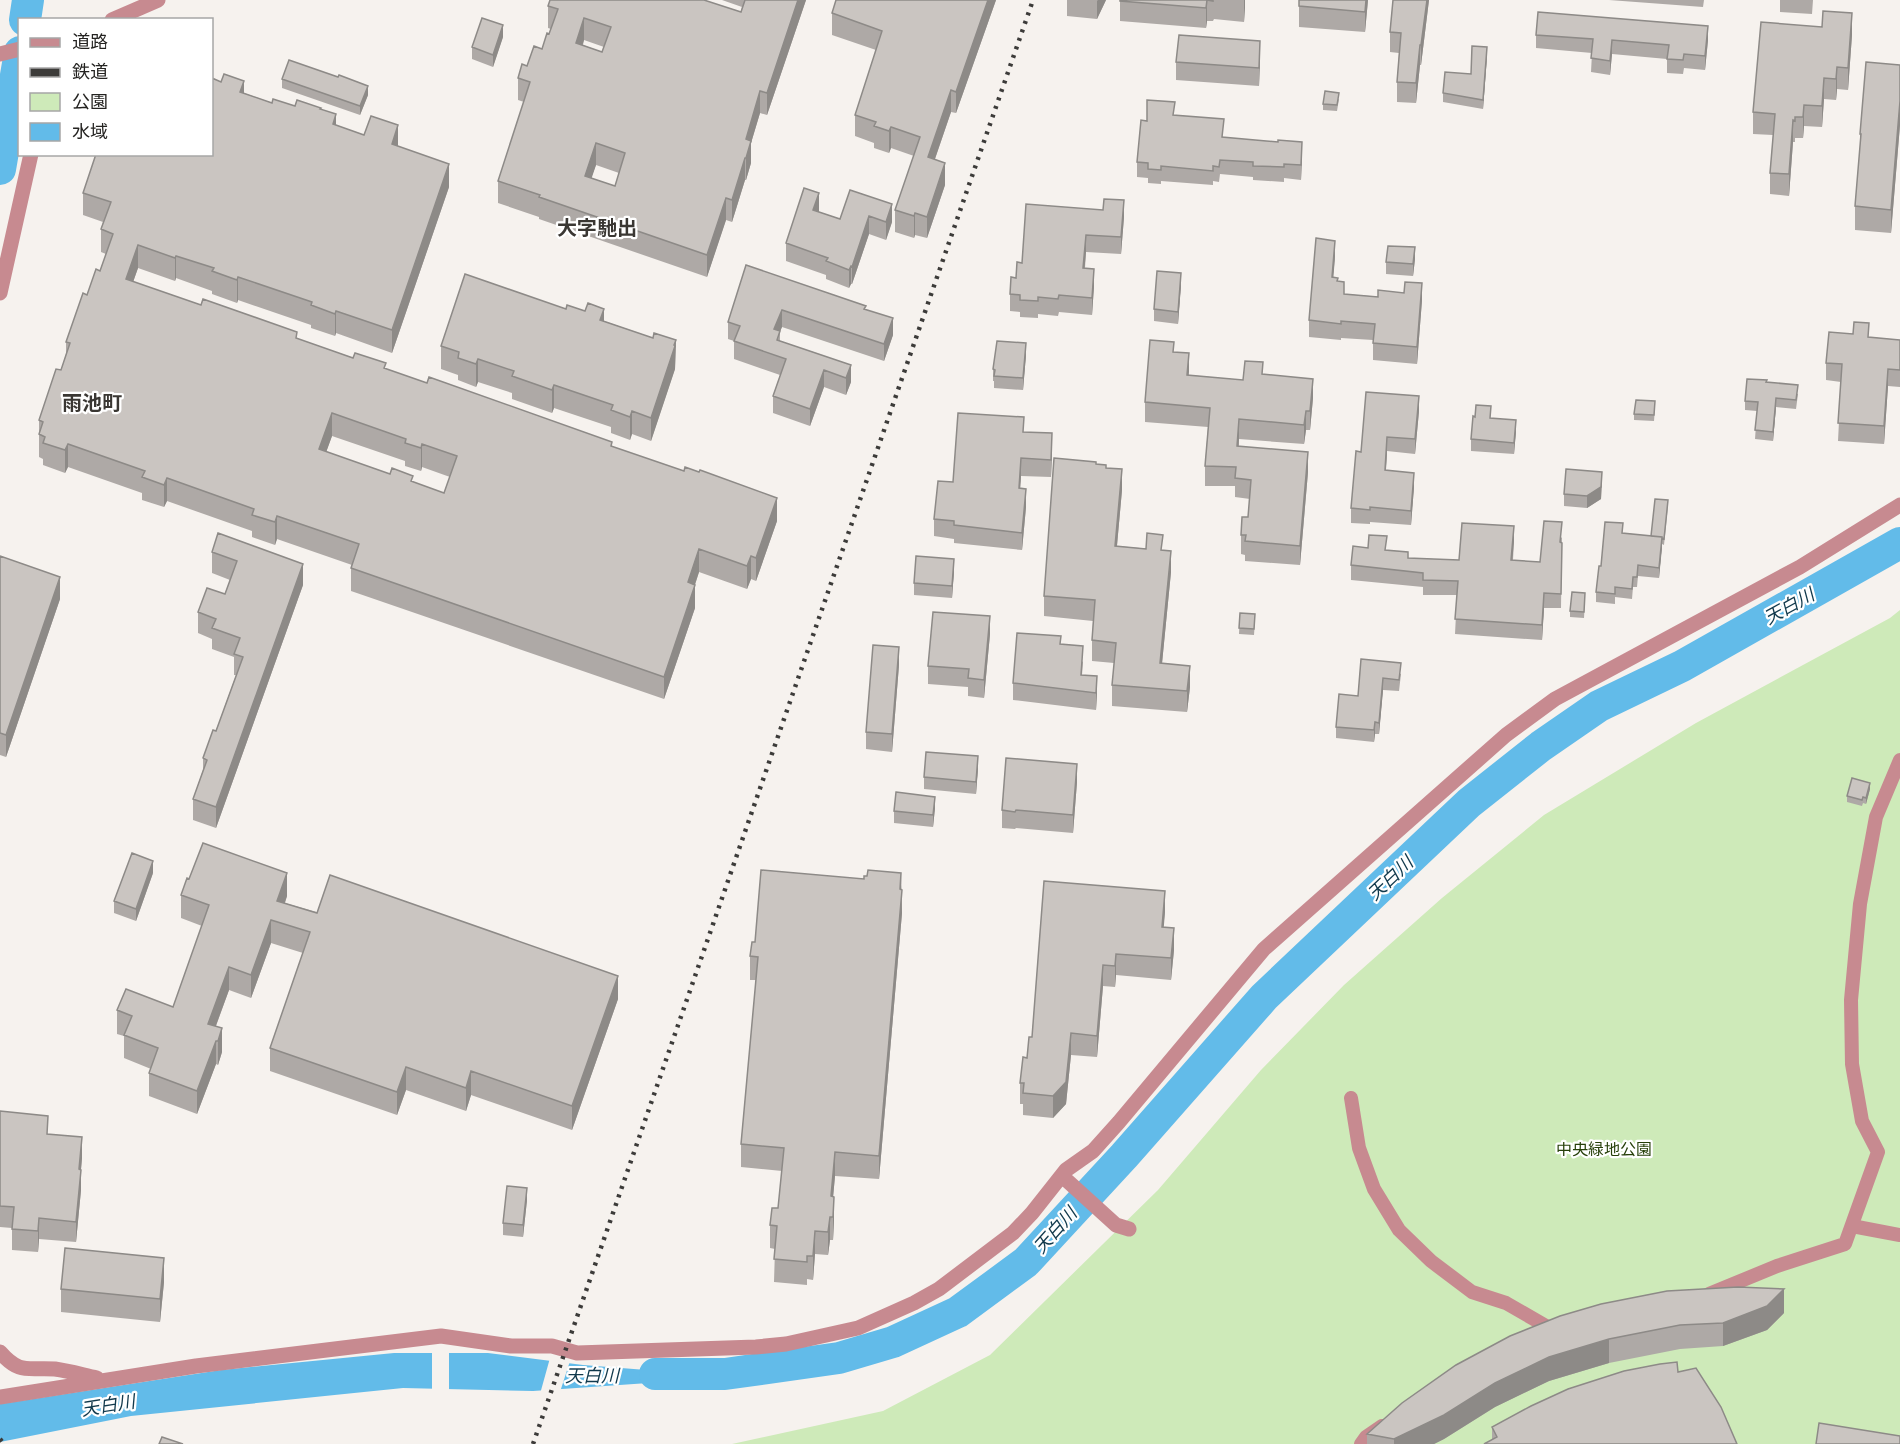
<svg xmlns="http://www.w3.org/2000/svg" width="1900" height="1444" font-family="'PT Sans','Noto Sans JP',sans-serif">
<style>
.green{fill:#ceeab9}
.water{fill:#62bbe9}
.pier{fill:#f6f2ee}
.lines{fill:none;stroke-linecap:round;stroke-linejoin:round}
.river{stroke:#62bbe9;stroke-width:32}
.pedestrian{stroke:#c78a90;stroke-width:14}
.minor{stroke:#c78a90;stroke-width:15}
.tertiary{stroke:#c78a90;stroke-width:15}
.rail{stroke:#3c3b39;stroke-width:4.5;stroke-dasharray:3 6;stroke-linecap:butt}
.wall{fill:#aea9a6;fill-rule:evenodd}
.shaded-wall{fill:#8d8a87}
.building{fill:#cac5c1;stroke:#8d8a87;stroke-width:1.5;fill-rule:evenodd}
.labels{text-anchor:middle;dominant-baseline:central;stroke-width:4.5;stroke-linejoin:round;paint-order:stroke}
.park-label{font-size:16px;fill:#27400a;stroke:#fff}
.water-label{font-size:18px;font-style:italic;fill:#11394c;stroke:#fff}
.quarter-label{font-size:20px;font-weight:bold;fill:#3a3733;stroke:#fff}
</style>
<rect width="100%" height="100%" fill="#f6f2ee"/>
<path class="green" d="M1900 610V1444H732L883 1411 990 1355 1158 1190 1261 1070 1344 985 1442 898 1544 815 1696 723 1890 618Z"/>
<path class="water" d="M394 1353H488L583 1365 735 1377 533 1391 403 1388 131 1416 0 1442V1404L221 1370Z"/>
<path class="pier" d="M432 1350H449V1392H432Z
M550 1358 570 1361 560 1392 540 1394Z"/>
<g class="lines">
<path class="river" d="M25 20 28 0
M0 169 20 52
M655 1374H725L839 1358 893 1342 958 1312 1026 1262 1124 1156 1264 997 1469 803 1541 746 1599 706 1682 666 1900 543"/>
<path class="pedestrian" d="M1351 1098 1359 1148 1374 1189 1399 1230 1431 1261 1472 1292 1506 1303 1546 1326
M1852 1226 1900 1235
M1709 1294 1777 1266 1845 1244 1878 1152 1862 1121 1852 1064 1851 1000 1860 904 1876 817 1900 760
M1361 1444 1366 1437 1382 1426"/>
<path class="minor" d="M0 293 31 154
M1062 1176 1116 1225 1129 1229
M0 1352C20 1375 28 1367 55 1369 69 1371 83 1375 97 1378
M0 1397 196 1366 441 1336 511 1346H552L577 1353 756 1347 786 1344 858 1328 914 1303 939 1289 1013 1233 1032 1213 1066 1170 1093 1151 1119 1122 1264 949 1506 735 1555 699 1800 567 1900 505"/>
<path class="tertiary" d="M112 20 158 0
M0 54 20 49"/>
<path class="rail" d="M0 1439 4 1444
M533 1444 1033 0"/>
</g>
<path class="wall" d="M722 0H806L767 115 760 113 751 143V163L746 180H745L732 222 726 220 707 277 539 219V217L498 203V181L524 102 518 100V78L527 66 542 49 549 34 551 29 548 28V6L741 12 742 7ZM584 40 604 47 602 52 583 45ZM596 165 619 173 615 186 591 178Z
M996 0 956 113 951 112 935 159 945 185 927 238 915 235 914 238 895 232V210L914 156 891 148 889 153 874 148V143L855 136V115L876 50 832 35V13Z
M1067 0H1106L1097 19 1067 16Z
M1120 0H1245L1244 22 1214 19 1213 21H1207L1206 28 1120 21Z
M1368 0 1365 32 1299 27V6Z
M1393 0H1429L1421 65H1420L1416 103 1397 102V82L1399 53 1390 52V32Z
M1609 0H1704L1703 7Z
M1780 0H1813L1812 14 1780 12Z
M1536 35 1708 40 1705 70 1684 68 1683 74 1667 73V59L1612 54 1610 75 1591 72 1592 53 1536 48Z
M1852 35 1848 90 1837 89 1836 100 1824 99 1822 127 1804 126 1803 138H1795V142H1793L1789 196 1770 194V173L1773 135 1753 134V112Z
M503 37 493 67 472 59V47Z
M1487 56 1483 109 1443 102V93L1471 74Z
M1260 59 1259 86 1176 80V62Z
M1900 65V125L1891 233 1855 230V206L1860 152V134Z
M282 79 368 95 360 115 282 88Z
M244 93 272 103 295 106 321 109 336 125 398 147 449 187 392 353 336 333 335 336 311 328V325L238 300 237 303 212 294V291L176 278 175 281 138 268 133 282 612 447 777 521 756 581 751 579 747 589 699 572 695 585V608L664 699 351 591V568L352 565 277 539 275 545 252 537V531L167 501 164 507 142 500V493L68 467 65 473 43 465V459L39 457V420L61 370 66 354V342L87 295 100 271 106 254 101 252V229L103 222 83 215V193L212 154ZM332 436 405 461V466L421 471 422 467 450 477 444 493 326 452Z
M1339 99 1337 111 1323 110V104Z
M1175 115 1224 137 1302 156 1301 180 1284 178V182L1253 180V177L1220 174 1219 182 1213 181V185L1161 181V184L1148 183V178L1137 177V162L1147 121Z
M850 190 892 222 886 240 869 234 852 284H851L849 288 826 279V275L786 261V243L819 211V212L840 219Z
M1124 217 1121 254 1086 252 1085 268 1094 286 1092 315 1059 312 1058 316 1038 314V318L1020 317V312L1010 311V294L1022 263Z
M1335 257 1333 277 1338 281 1344 294 1422 300 1417 364 1373 360V340L1341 338V340L1309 337V320Z
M1415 259 1413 276 1386 274V262Z
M746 265 866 309 893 335 884 361 782 327 780 331V341L851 365V382L846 395 824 387 810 426 773 413V396L780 375 734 359V341L728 339V322Z
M1181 285 1178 324 1154 321V309Z
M604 321 653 338 676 340 675 369 651 441 632 434 630 440 611 433V427L554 408 552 413 512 399V393L478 382 476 387 458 380V375L441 369V346Z
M1869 337 1900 340V387L1888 386 1884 444 1838 441 1841 382 1826 380V363Z
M1174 352 1189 375 1243 380 1263 375 1313 398 1310 430H1306L1304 444 1239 439V446L1308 472 1300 565 1245 561V555L1241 554V535L1248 517 1250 499 1235 497V486H1205V466L1208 427 1145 422V402Z
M1026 355 1023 390 994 388V381H993V369Z
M1766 382 1798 394 1796 409 1776 407 1773 441 1755 439 1757 411 1745 410V401Z
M1655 407 1654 421 1634 420V414Z
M1419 411 1415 454 1387 451 1386 470 1414 487 1411 525 1370 522V524L1351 523V508L1361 452Z
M1475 417 1491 418 1516 431 1514 454 1471 451V439Z
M1024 432 1052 451 1051 477 1021 476 1020 489 1026 507 1022 550 954 543V539L934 536V519L953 482Z
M1096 464 1106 468 1122 490 1117 546 1163 550 1171 572 1162 663 1190 687 1187 712 1112 706V685L1114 663 1092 661V640L1093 621 1044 616V596Z
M1602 484 1601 499 1587 508 1564 506V494Z
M1668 506 1664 545 1662 544 1659 578 1638 576 1637 587H1633L1632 599 1615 597V604L1596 602V592L1601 566 1623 533 1651 536Z
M1562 537 1561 608H1544L1542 640 1455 634 1457 595H1423V587L1351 580V565L1387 550 1408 558 1459 560 1514 541 1513 560 1540 562Z
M212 552 303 585 216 828 193 820V799L203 770V758L216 731 236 675H234V657L212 649V639L198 633V612L225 594 230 580 212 573Z
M0 556 60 599 6 757 0 755Z
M954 571 952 598 914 595V583Z
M1585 599 1584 618 1570 617V611Z
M1240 613 1255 620 1254 635 1239 634Z
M990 634 984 698 968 696V687L928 684V666Z
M1061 644 1083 662 1082 675 1097 693 1096 710 1013 700V683Z
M1361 659 1401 674 1399 691 1383 690 1379 734H1375L1374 742 1336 738V727L1358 696Z
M899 665 892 752 866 749V732Z
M978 768 976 794 924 789V777Z
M1077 782 1073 833 1016 828 1015 829 1002 828V810Z
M1870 789 1866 804 1863 803 1862 806 1847 802V796Z
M935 808 933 827 894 823V811Z
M153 873 136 921 114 913V901Z
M1044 881 1165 912 1163 928 1174 950 1171 980 1116 975 1115 987 1103 986 1097 1057 1071 1055 1066 1104 1053 1118 1023 1115V1104H1020V1083L1032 1037Z
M901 890 902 913 879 1179 835 1176 833 1197 834 1220 833 1240H830L828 1255 815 1254 813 1280 807 1279V1285L774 1282 775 1249 770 1248V1225L778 1208 782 1171 741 1167V1144L756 980H750V956L755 942Z
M181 895 287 896 285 903 618 999 572 1130 471 1095 466 1111 406 1090 397 1115 270 1071V1048L303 953 271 943 251 998 229 990 216 1026 222 1052 218 1065 216 1064 197 1114 149 1096V1073L151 1069 124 1058V1036L117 1034V1010L173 1007 202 926 181 918Z
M0 1108V1111L48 1134 82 1158 81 1170V1190L76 1242 39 1239 38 1252 12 1250V1228L0 1227Z
M527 1200 523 1237 503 1235V1223Z
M164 1282 160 1322 61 1312V1289Z
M1784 1313 1767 1330 1723 1346 1680 1349 1609 1363 1549 1381 1495 1407 1444 1439 1434 1444H1367V1434L1510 1336Z
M1624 1371 1492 1440V1427Z"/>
<path class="shaded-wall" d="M798 0H806L767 115V93Z
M988 0H996L956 113V92Z
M1098 0H1106L1097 19V1Z
M1207 0V21L1206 28V8Z
M1244 0H1245V8L1244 22Z
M1366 0H1368L1365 32V12Z
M1427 0H1429L1421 65V45Z
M1852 13V35L1848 90V68Z
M584 18V40L576 65V43Z
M503 25V37L493 67V55Z
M1708 26V40L1705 70V56Z
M1612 40V54L1610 75V61Z
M1260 41V59L1259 86V68Z
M1420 45V65L1416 103V83Z
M1487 47V56L1483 109V100Z
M1837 67V89L1836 100V79Z
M1824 78V99L1822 127V106Z
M244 81V104L240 92Z
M368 86V95L360 115V106Z
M951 90V112L928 179V157Z
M760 91V113L751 143V163L746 180V139Z
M1900 101V125L1891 233V210Z
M1804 105V126L1803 138V117Z
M336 114V137L333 124Z
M1793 120V142L1789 196V174Z
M398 125V148L392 144Z
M891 127V148L889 153V131Z
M1302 142V156L1301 180V165Z
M596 143V165L585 198V176Z
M745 158V180L732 222V200Z
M945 163V185L927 238V217Z
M449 164V187L392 353V330Z
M819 193V211L813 228V210Z
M726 198V220L707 277V255Z
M1124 200V217L1121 254V237Z
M892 204V222L886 240V222Z
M915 213V235L914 238V216Z
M869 216V234L852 284V267Z
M1086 235V252L1083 285V268Z
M1335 241V257L1332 294V277Z
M138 245V268L126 302V279Z
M1415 247V259L1413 276V264Z
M176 256V278L175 281V258Z
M851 266V284L849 288V270Z
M1094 269V286L1092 315V298Z
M1181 273V285L1178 324V312Z
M238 277V300L237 303V280Z
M1422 283V300L1417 364V347Z
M604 309V331L600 320Z
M782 310V327L774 346V329Z
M336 311V333L335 336V314Z
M893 318V335L884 361V344Z
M676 340 675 369 651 441V418Z
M1026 343V355L1023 390V378Z
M1189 353V372L1187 394V375Z
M478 359V382L476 387V364Z
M851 365V382L846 395V378Z
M1888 369V386L1884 444V426Z
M824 370V387L810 426V409Z
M1313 379V398L1310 430V411Z
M554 385V408L552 413V390Z
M1419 396V411L1415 454V439Z
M1776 398V407L1773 441V432Z
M632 411V434L630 440V417Z
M1306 411V430L1304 444V425Z
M332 413V436L319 472V449Z
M1239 419V439L1237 465V446Z
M1516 420V431L1514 454V443Z
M1052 433V451L1051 477V460Z
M1387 437V451L1385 485V470Z
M68 444V467L65 473V450Z
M422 444V467L421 471V448Z
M1308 452V472L1300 565V546Z
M1021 458V476L1019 506V488Z
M1122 469V490L1115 567V546Z
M1602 472 1601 499 1587 508V496Z
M1414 473V487L1411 525V511Z
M167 478V501L164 507V485Z
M1026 489V507L1022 550V533Z
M777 498V521L756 581V558Z
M277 516V539L275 545V522Z
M1514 526V541L1511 575V560Z
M1662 537V548L1659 578V568Z
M699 549V572L688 605V582Z
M1171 551V572L1160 684V663Z
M751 556V579L747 589V566Z
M954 559V571L952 598V586Z
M303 564V585L216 828V807Z
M60 577V599L6 757V735Z
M695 585V608L664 699V677Z
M1544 593V608L1542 640V625Z
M990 616V634L984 698V680Z
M899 647V665L892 752V734Z
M1190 666V687L1187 712V691Z
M1097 676V693L1096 710V693Z
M1383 678V690L1379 734V723Z
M1375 722V734L1374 742V730Z
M978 756V768L976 794V782Z
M1077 764V782L1073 833V815Z
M1870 783V789L1866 804V798Z
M935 797V808L933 827V815Z
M153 861V873L136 921V909Z
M287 873V896L278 922 277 901Z
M901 873 902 913 879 1179V1156Z
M1165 891V912L1162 949V927Z
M271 920V943L251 998V975Z
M1174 928V950L1171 980V958Z
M1116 954V975L1115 987V966Z
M1103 965V986L1097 1057V1036Z
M229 967V990L208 1047V1024Z
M618 976V999L572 1130V1106Z
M222 1028V1052L218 1065V1041Z
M1071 1033V1055L1066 1104 1053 1118V1096Z
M216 1041V1064L197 1114V1091Z
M406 1067V1090L397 1115V1092Z
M471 1071V1095L466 1111V1088Z
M82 1137V1158L79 1190V1169Z
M835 1152V1176L831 1220V1196Z
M81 1170V1190L76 1242V1222Z
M527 1188V1200L523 1237V1225Z
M834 1197V1220L833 1240V1217Z
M830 1217V1240L828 1255V1232Z
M39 1218V1239L38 1252V1231Z
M815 1231V1254L813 1280V1256Z
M164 1258V1282L160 1322V1299Z
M1784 1289V1313L1767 1330 1723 1346V1323Z
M1609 1339V1363L1549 1381 1495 1407 1444 1439 1434 1444H1394V1439L1495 1383 1549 1357Z"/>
<path class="building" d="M550 0H704L741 12 745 0H798L767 93 760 91 746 139 751 141 746 158H745L732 200 726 198 707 255 539 197 540 195 498 181 530 82 518 78 522 64 527 66 534 46 542 49 547 33 549 34 558 9 548 6ZM584 18 611 27 602 52 576 43ZM596 143 625 153 615 186 585 176Z
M836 0H988L956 92 951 90 928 157 945 163 927 217 915 213 914 216 895 210 920 137 891 127 889 131 874 126 876 122 855 115 882 31 832 13Z
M1120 0H1213V1L1207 0 1206 8 1120 1Z
M1299 0H1366L1365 12 1299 6Z
M1393 0H1427L1421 45H1420L1416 83 1397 82 1401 33 1390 32Z
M1823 11 1852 13 1848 68 1837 67 1836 79 1824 78 1822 106 1804 105 1803 117H1795V121L1793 120 1789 174 1770 173 1775 114 1753 112 1761 22 1822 27Z
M1538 12 1708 26 1705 56 1684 54 1683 60 1667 59 1669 45 1612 40 1610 61 1591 58 1593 39 1536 35Z
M482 18 503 25 493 55 472 47Z
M1179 35 1260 41 1259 68 1176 62Z
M1472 46 1487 47 1483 100 1443 93 1445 72 1471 74Z
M289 60 338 77 339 75 368 86 360 106 282 79Z
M1866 62 1900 65V101L1891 210 1855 206 1861 134H1860Z
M224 74 244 81 240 92 272 103 273 99 295 106 297 100 321 108 320 109 336 114 333 124 364 135 371 116 398 125 392 144 449 164 392 330 336 311 335 314 311 305 312 302 238 277 237 280 212 271 214 268 176 256 175 258 138 245 126 279 201 305 203 299 297 332 296 338 353 358 355 353 386 363 384 368 427 383 429 377 612 442 611 446 684 471 685 467 699 472 700 470 777 498 756 558 751 556 747 566 699 549 688 582 695 585 664 677 351 568 359 544 277 516 275 522 252 515 254 509 167 478 164 485 142 477 145 471 68 444 65 450 43 443 45 437 39 434 43 422 39 420 56 369 61 370 70 343 66 342 83 293 87 295 96 269 100 271 113 234 101 229 111 202 83 193 96 154H212V78L221 82ZM332 413 406 439 405 443 421 448 422 444 457 456 444 493 411 481 413 476 392 468 390 474 319 449Z
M1325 91 1339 93 1337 105 1323 104Z
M1147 100 1175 102 1173 115 1224 119 1222 137 1278 142V140L1302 142 1301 165 1284 164V167L1253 166V162L1220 160 1219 167 1213 166V171L1161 166V170L1148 169V163L1137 162 1141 120 1147 121Z
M804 188 819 193 813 210 840 219 850 190 892 204 886 222 869 216 852 267 851 266 849 270 826 261 828 258 786 243Z
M1104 199 1124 200 1121 237 1086 235 1083 268 1094 269 1092 298 1059 295 1058 299 1038 297V301L1020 300V295L1010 294 1011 277 1016 278 1017 262 1022 263 1026 204 1103 210Z
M1316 238 1335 241 1332 277 1338 278 1337 281 1344 282V294L1378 297V290L1404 293 1405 282 1422 283 1417 347 1373 343 1375 324 1341 321V324L1309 320Z
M1388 246 1415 247 1413 264 1386 262Z
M746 265 866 306 864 309 893 318 884 344 782 310 774 329 780 331 777 340 851 365 846 378 824 370 810 409 773 396 786 359 734 341 740 326 728 322Z
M1157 271 1181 273 1178 312 1154 309Z
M465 274 566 309 567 305 585 311 588 303 604 309 600 320 653 338 654 333 676 340 674 345 675 346 651 418 632 411 630 417 611 410 613 405 554 385 552 390 512 376 514 371 478 359 476 364 458 358 459 352 441 346Z
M1854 322 1869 323 1868 337 1900 340V370L1888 369 1884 426 1838 423 1842 364 1826 363 1829 332 1853 334Z
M1150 340 1174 342 1173 352 1189 353 1187 375 1243 380 1245 361 1263 362 1262 374 1313 379 1310 411H1306L1304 425 1239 419 1237 446 1308 452 1300 546 1245 541 1246 535H1241L1242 517H1248L1251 480 1235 478 1236 467 1205 466 1210 408 1145 402Z
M997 341 1026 343 1023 378 994 376 995 370 993 369Z
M1747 379 1767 380 1766 382 1798 385 1796 400 1776 398 1773 432 1755 430 1758 402 1745 401Z
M1366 392 1419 396 1415 439 1387 437 1385 470 1414 473 1411 511 1370 507V510L1351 508 1356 451 1361 452Z
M1636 400 1655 401 1654 415 1634 414Z
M1476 405 1491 406 1490 418 1516 420 1514 443 1471 439 1473 416 1475 417Z
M958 413 1024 417 1023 432 1052 433 1051 460 1021 458 1019 488 1026 489 1022 533 954 525V521L934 519 938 481 953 482Z
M1054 458 1096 462V464L1106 465V468L1122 469 1115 546 1146 549 1147 533 1163 535 1161 550 1171 551 1160 663 1190 666 1187 691 1112 685 1116 643 1092 640 1095 600 1044 596Z
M1566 469 1602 472 1601 487 1587 496 1564 494Z
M1655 499 1668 500 1664 539 1662 538V537L1651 536Z
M1544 521 1562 522 1560 542 1562 543 1561 594 1544 593 1542 625 1455 619 1458 581 1423 580V573L1351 565 1353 546 1368 548 1369 535 1387 536 1385 550 1408 552V558L1459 560 1462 523 1514 526 1511 560 1540 562Z
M1605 522 1623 523 1622 533 1662 537 1659 568 1638 565 1637 577H1633L1632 589 1615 587V594L1596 592 1599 566H1601Z
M218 533 303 564 216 807 193 799 207 760 203 758 213 730 216 731 243 657 234 654 240 638 212 628 216 619 198 612 207 588 225 594 237 561 212 552Z
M0 556 60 577 6 735 0 733Z
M916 556 954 559 952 586 914 583Z
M1572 592 1585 593 1584 612 1570 611Z
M933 612 990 616 984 680 968 678 969 669 928 666Z
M1240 613 1255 614 1254 629 1239 628Z
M1017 633 1061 636 1060 644 1083 646 1081 675 1097 676 1096 693 1013 683Z
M873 645 899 647 892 734 866 732Z
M1361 659 1401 663 1399 680 1383 678 1379 723 1375 722 1374 730 1336 727 1339 694 1358 696Z
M926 752 978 756 976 782 924 777Z
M1006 758 1077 764 1073 815 1016 810 1015 812 1002 810Z
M1852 778 1870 783 1866 798 1863 797 1862 800 1847 796Z
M896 792 935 797 933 815 894 811Z
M203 843 287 873 277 901 317 913 330 875 618 976 572 1106 471 1071 466 1088 406 1067 397 1092 270 1048 310 932 271 920 251 975 229 967 208 1024 222 1028 218 1041H216L197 1091 149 1073 158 1048 124 1035 132 1016 117 1010 126 989 173 1007 209 905 181 895 187 878 189 879Z
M132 853 153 861 136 909 114 901Z
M761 870 864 879V876H867L868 870 901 873 900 889 902 890 879 1156 835 1152 831 1196 834 1197 833 1217H830L828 1232 815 1231 813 1256H807V1262L774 1259 777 1226 770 1225 772 1208H778L784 1148 741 1144 758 957 750 956 752 942H755Z
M1044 881 1165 891 1162 927 1174 928 1171 958 1116 954 1115 966 1103 965 1097 1036 1071 1033 1066 1082 1053 1096 1023 1093 1024 1083H1020L1023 1057 1027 1058 1029 1037H1032Z
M0 1111 48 1116 47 1134 82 1137 79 1169 81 1170 76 1222 39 1218 38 1231 12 1229 14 1207 0 1206Z
M507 1186 527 1188 523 1225 503 1223Z
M65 1248 164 1258 160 1299 61 1289Z
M1738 1287 1784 1289 1767 1306 1723 1323 1680 1325 1609 1339 1549 1357 1495 1383 1444 1415 1394 1439 1367 1434 1402 1403 1456 1365 1510 1336 1560 1316 1601 1304 1667 1291Z
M1677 1362 1678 1372 1696 1368 1721 1407 1737 1444H1484L1497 1437 1492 1427 1531 1406 1568 1389 1624 1371 1660 1364Z
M1819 1423 1900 1436V1444H1816Z
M162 1437 183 1444H159Z"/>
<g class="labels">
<g class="park-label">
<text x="1604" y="1149">中央緑地公園</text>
</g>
<g class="water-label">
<text transform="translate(1789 606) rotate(-29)">天白川</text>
<text transform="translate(1390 878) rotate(-43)">天白川</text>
<text transform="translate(1055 1230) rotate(-48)">天白川</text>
<text x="592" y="1375">天白川</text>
<text transform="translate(108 1405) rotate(-9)">天白川</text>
</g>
<g class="quarter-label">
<text x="597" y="228">大字馳出</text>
<text x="92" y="403">雨池町</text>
</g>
</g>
<rect x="18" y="18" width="195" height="138" fill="#ffffff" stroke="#a7a7a6" stroke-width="1.5"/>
<rect x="30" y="38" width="30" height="9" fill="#c78a90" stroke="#a7a7a6" stroke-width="1.5"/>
<text x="72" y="48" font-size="18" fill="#242321">道路</text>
<rect x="30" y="68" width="30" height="9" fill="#3c3b39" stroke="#a7a7a6" stroke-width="1.5"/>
<text x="72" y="78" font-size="18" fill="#242321">鉄道</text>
<rect x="30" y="93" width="30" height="18" fill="#ceeab9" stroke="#a7a7a6" stroke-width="1.5"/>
<text x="72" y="108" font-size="18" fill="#242321">公園</text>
<rect x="30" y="123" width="30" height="18" fill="#62bbe9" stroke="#a7a7a6" stroke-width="1.5"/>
<text x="72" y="138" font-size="18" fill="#242321">水域</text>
</svg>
